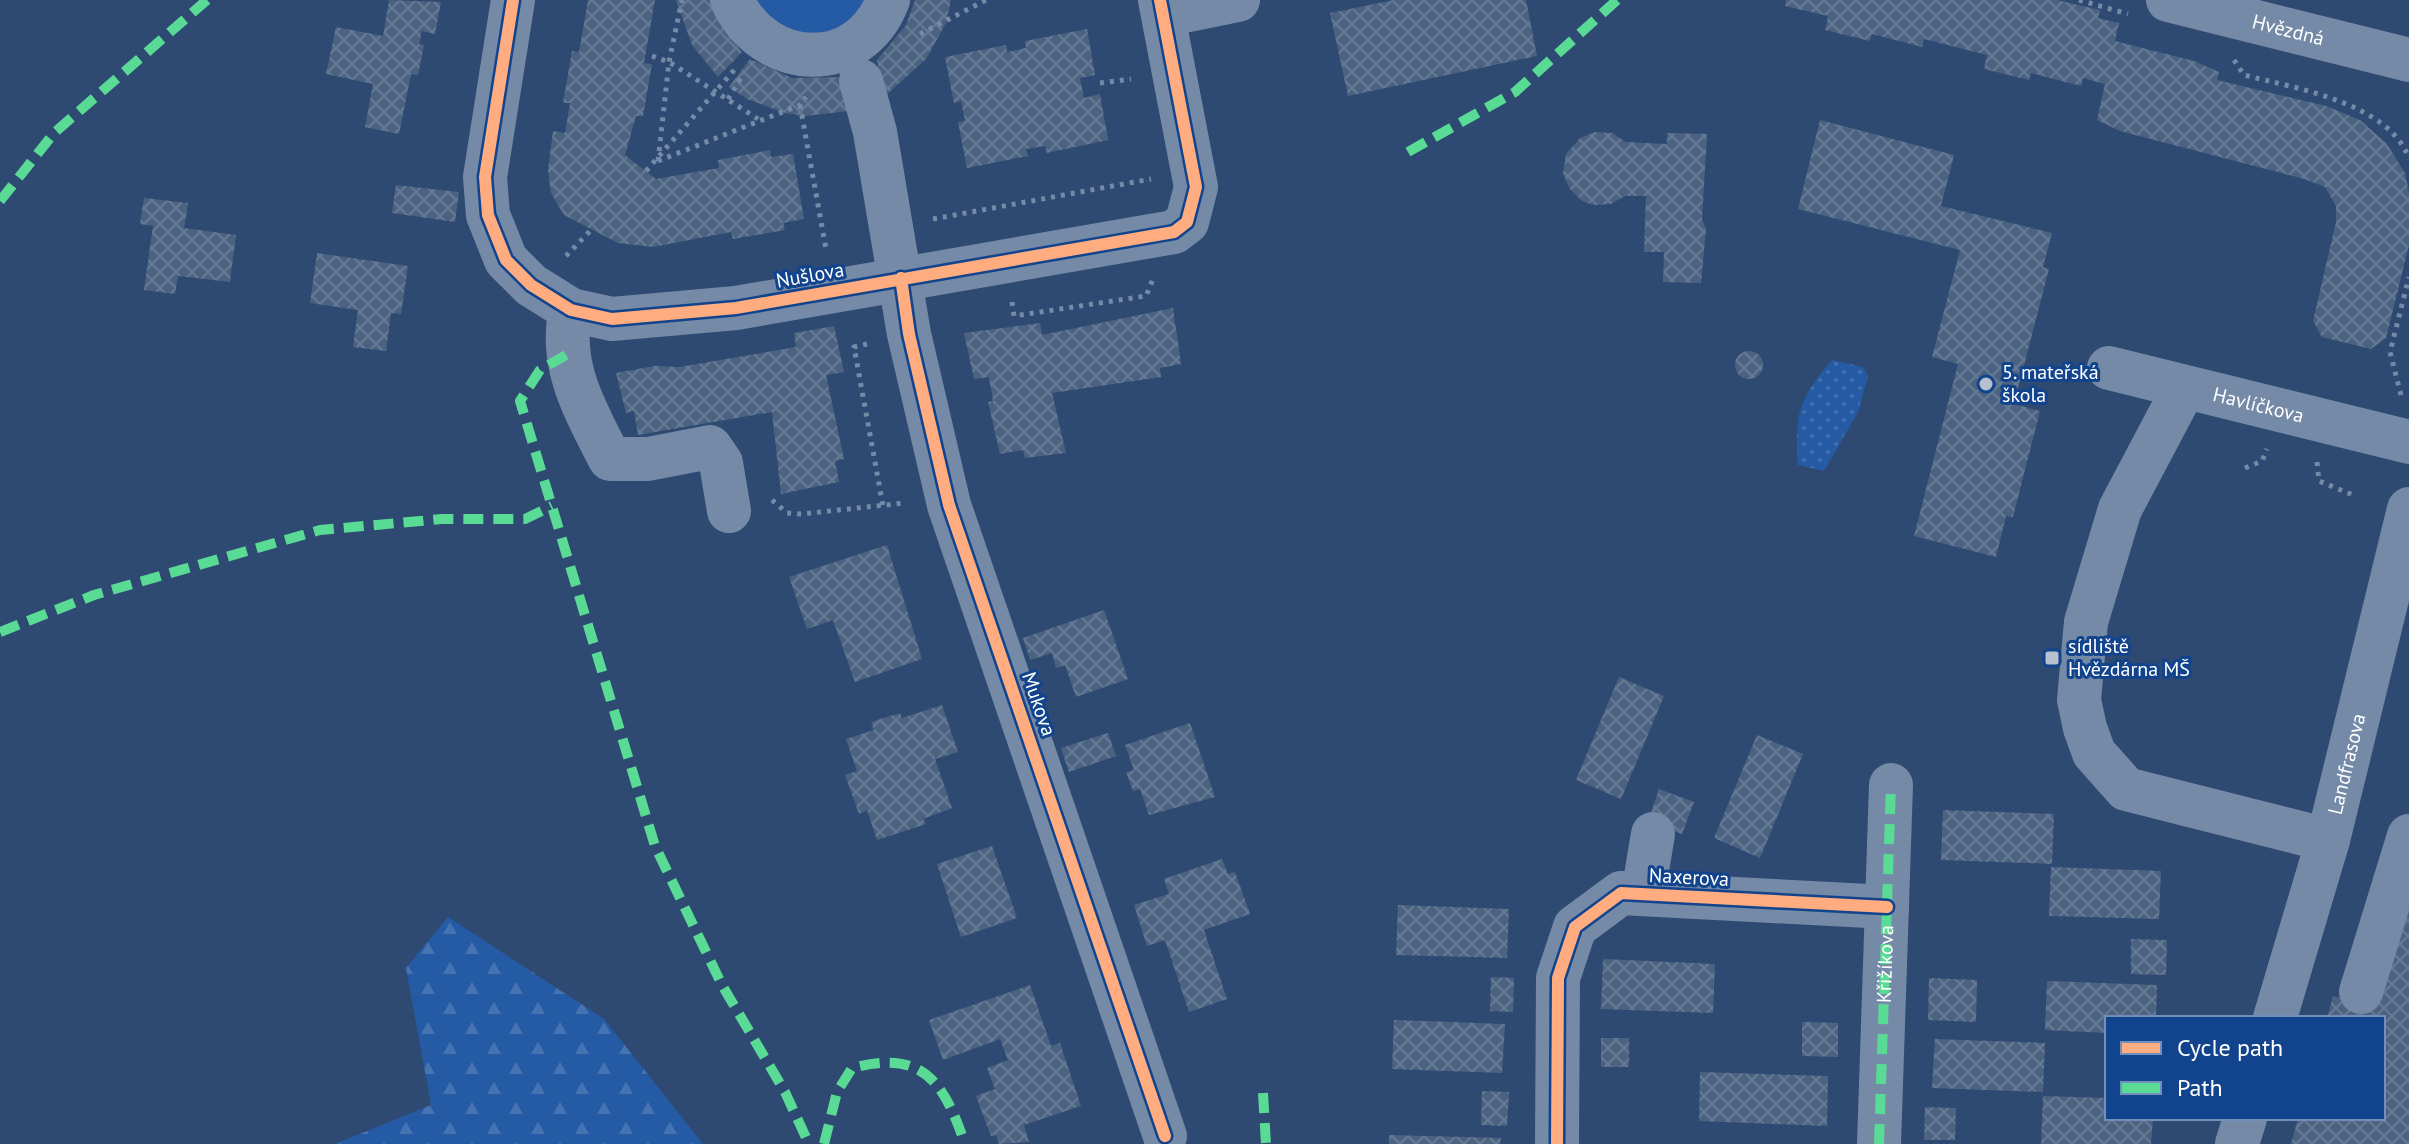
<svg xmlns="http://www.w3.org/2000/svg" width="2409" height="1144" font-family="'PT Sans',sans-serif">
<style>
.grass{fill:url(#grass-dots)}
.forest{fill:url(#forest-firs)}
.garden{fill:#255aa5}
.building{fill:url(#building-cross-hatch)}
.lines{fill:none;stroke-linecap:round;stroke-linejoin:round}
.path{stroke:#758aa6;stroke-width:5;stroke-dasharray:4 6;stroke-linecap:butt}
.minor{stroke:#758aa6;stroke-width:44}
.quiet{stroke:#5adb95;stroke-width:10;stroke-dasharray:20 10;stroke-linecap:butt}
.cycleway-casing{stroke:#12448e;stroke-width:17}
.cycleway{stroke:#ffac80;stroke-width:12}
.poi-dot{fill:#b6c0ce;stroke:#12448e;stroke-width:3}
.labels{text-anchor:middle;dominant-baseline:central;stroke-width:6;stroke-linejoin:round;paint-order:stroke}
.street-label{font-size:20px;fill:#fff;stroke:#12448e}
.poi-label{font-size:20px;fill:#fff;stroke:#12448e;text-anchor:start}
</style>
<defs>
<pattern id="grass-dots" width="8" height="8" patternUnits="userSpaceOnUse" patternTransform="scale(2)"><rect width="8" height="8" fill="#255aa5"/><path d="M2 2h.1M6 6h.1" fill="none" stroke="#4673b2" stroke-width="1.8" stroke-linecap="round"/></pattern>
<pattern id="forest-firs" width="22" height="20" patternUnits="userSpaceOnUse" patternTransform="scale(2)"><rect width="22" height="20" fill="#255aa5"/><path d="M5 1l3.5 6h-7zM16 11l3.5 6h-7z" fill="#4673b2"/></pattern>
<pattern id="building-cross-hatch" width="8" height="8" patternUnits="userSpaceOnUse" patternTransform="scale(2)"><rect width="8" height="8" fill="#4b6281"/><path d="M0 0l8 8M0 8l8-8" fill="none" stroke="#667a94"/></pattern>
</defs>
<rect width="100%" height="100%" fill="#2e4a72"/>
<path class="grass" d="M1832 360 1863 367 1868 376 1858 412 1824 471 1798 465C1794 414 1799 399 1832 360Z"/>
<path class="forest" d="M448 917 604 1019 703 1144H335L431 1105 406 968Z"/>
<path class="garden" d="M755 0H871L831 36 787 33Z"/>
<path class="building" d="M389 0 441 2 435 34 422 31 419 44 424 45 418 75 411 74 399 134 365 127 373 84 326 74 336 27 383 36Z
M588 0H655L644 63 652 64 643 116H636L625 155 656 179 719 168 718 160 770 150 771 157 793 154 804 219 783 223 785 230 733 239 731 232 653 247 618 243 564 215 551 193 548 170 553 131 565 133 570 103H563L572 51 579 52Z
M676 0H712L723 28 742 52 718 77 692 45Z
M915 0H951L946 23 926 59 885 96 877 60 906 25Z
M1394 0H1526L1537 56 1348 96 1330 13Z
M1786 0H2057L2100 10 2098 18 2119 23 2115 41 2194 61 2219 72 2217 80 2326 106 2360 120 2387 144 2405 173 2409 193V245L2386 338 2371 349 2322 337 2313 321 2336 222V206L2325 187 2304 179 2120 131 2097 120 2105 84 2083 78 2081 86 2031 73 2029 80 1984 69 1987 55 1924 39 1922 47 1872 34 1870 41 1825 30 1828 16 1785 6Z
M1087 29 1095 75 1080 78 1084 98 1100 94 1108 140 1047 153 1045 146 1026 149 1028 156 967 168 958 122 965 121 961 101 954 103 945 57 1006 45 1007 52 1026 48 1025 41Z
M750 59 792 78 839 77 849 111 805 116 785 113 747 99 729 87Z
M1820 120 1954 155 1941 206 2052 233 2043 267 2049 269 2014 404 2040 411 2013 517 2006 516 1996 557 1914 536 1958 364 1932 357 1960 250 1798 209Z
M1595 132 1612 133 1626 142 1667 144V133L1707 134 1702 219 1706 229 1701 283 1663 282 1664 252H1644L1646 196H1625L1611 204 1594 205 1582 201 1570 189 1563 174 1566 154 1580 138Z
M396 185 459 192 455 222 392 213Z
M144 198 188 203 184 228 236 235 230 282 178 276 175 294 144 290 153 226 140 224Z
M317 253 408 266 401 314 391 313 386 351 353 347 358 310 310 303Z
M1173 308 1181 364 1160 368 1161 377 1052 393 1066 453 1025 458 1023 450 1000 454 988 402 993 401 989 377 974 379 964 333 1040 323 1042 335Z
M834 326 844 372 826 375 844 459 835 461 839 482 781 494 772 412 638 435 634 411 626 413 616 373 654 366 680 367 796 347 794 333Z
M1735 365a14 14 0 1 1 28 0a14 14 0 1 1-28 0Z
M887 545 922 659 855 682 833 620 807 629 789 577Z
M1104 610 1128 679 1076 697 1065 665 1056 668 1052 653 1030 660 1023 638Z
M1619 677 1664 696 1621 799 1576 780Z
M942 705 958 752 935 759 952 808 923 819 926 824 877 840 867 810 859 814 845 775 857 771 846 739 874 730 871 722 900 713 902 718Z
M1190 723 1215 797 1149 815 1140 789 1133 791 1126 772 1134 770 1125 745Z
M1108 733 1116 756 1069 772 1061 748Z
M1757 735 1803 754 1760 858 1714 838Z
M1659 789 1694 802 1682 834 1648 821Z
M1943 810 2054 814 2052 864 1941 860Z
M992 846 1017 918 961 937 937 864Z
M1222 859 1228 874 1235 872 1250 914 1204 930 1227 999 1189 1012 1165 940 1147 946 1134 905 1169 894 1164 879Z
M2051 867 2161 871 2159 919 2049 916Z
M2409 881V1144H2291L2298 1118H2383V1018H2327L2333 996 2372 1007Z
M1398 905 1509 909 1507 958 1396 955Z
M2131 939 2167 940 2166 975 2131 974Z
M1603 959 1715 964 1713 1013 1601 1009Z
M1491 977 1514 978 1513 1012 1490 1011Z
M1929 978 1977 980 1976 1022 1928 1020Z
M2047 981 2157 985 2156 1018H2107V1033L2045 1030Z
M1030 985 1051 1046 1060 1043 1081 1106 1024 1125 1029 1142 999 1144 996 1135 991 1136 976 1096 995 1089 987 1068 1008 1060 1000 1039 943 1060 929 1020Z
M1394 1020 1505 1024 1502 1073 1392 1069Z
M1802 1022 1838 1023V1057L1802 1056Z
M1601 1038H1629V1067H1601Z
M1935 1039 2045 1043 2043 1092 1932 1088Z
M1700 1072 1828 1076 1827 1126 1699 1121Z
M1482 1091 1509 1092 1507 1126 1481 1125Z
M2043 1096 2107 1098V1118H2153L2151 1144H2041Z
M1925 1107 1956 1108 1955 1140H1924Z
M1389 1135 1501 1138 1500 1144H1389Z"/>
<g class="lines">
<path class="path" d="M2079 0 2128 14
M920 34 986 0
M652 56 669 62 758 119
M2234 60 2244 75C2295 88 2390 103 2409 159
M1100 83 1131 79
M728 99 742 76
M800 105 826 249
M658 161 800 105 806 97
M658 161 669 62 682 0
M646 171 736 68
M933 219 1151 179
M566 256 591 230
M1012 302 1014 316 1146 296 1153 279
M867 344 854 347 883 506
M2401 395 2390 352 2409 277
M2317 462 2319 481 2353 495
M2245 468 2262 461 2267 449
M772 500 787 513 802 514 904 503"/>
<g class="minor">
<path d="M513 0 485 177 488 215 506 260 531 285 571 310 612 319 736 308 1174 232 1187 222 1196 187 1160 0"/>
<path d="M732 0C764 70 859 76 888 0"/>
<path id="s1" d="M2168 0 2409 60"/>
<path d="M1164 15 1238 0"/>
<path d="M861 81 875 132 909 334 949 505 1165 1136"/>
<path d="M571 310C558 364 585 410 610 459H648L710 447 721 463 729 511"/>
<path id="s2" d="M2109 368 2409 442"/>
<path d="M2184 388 2120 509 2086 622 2079 700 2085 728 2094 753 2126 789 2328 840"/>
<path d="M1643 894 1653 834"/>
<path d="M2361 992 2409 836"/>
<path id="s3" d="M2275 1018 2328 840 2409 509"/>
<path d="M1557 1144 1558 978 1575 927 1621 893 1887 907"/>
<path d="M1879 1144 1891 785"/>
<path d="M2237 1144 2245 1118"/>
</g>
<g class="quiet">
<path d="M1408 152 1515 92 1617 0"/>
<path d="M0 201 54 133 207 0"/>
<path d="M566 355 540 370 520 401 655 846 722 985 785 1092 809 1144"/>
<path d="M0 632 94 595 320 530 442 519H525L552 506"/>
<path d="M1263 1093 1266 1144"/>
<path d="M824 1144 837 1092 852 1068C923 1049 944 1082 965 1144"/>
<path id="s4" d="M1879 1144 1891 785"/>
</g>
<g class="cycleway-casing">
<path id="cycleway" d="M513 0 485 177 488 215 506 260 531 285 571 310 612 319 736 308 1174 232 1187 222 1196 187 1160 0
M901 278 909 334 949 505 1165 1136
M1557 1144 1558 978 1575 927 1621 893 1887 907"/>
</g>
<use href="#cycleway" class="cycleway"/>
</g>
<g class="poi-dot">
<circle cx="1986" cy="384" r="8"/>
<rect x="2044" y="650" width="16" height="16" rx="4"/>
</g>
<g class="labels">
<g class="street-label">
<text stroke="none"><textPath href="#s1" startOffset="124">Hvězdná</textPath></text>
<text transform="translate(810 275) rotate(-10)">Nušlova</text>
<text stroke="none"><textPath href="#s2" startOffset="154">Havlíčkova</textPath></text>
<text transform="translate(1039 704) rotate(71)">Mukova</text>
<text stroke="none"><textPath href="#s3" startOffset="264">Landfrasova</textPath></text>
<text transform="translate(1689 877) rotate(3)">Naxerova</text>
<text stroke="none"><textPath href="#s4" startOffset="180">Křižíkova</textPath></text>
</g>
<g class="poi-label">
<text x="2002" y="372">5. mateřská<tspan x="2002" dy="23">škola</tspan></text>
<text x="2068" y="646">sídliště<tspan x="2068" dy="23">Hvězdárna MŠ</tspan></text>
</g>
</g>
<rect x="2105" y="1016" width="280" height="104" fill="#12448e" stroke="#718fbb" stroke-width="2"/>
<rect x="2121" y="1042" width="40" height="12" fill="#ffac80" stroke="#718fbb" stroke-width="2"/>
<text x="2177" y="1056" font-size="24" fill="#ffffff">Cycle path</text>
<rect x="2121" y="1082" width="40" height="12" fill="#5adb95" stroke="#718fbb" stroke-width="2"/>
<text x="2177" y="1096" font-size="24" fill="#ffffff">Path</text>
</svg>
